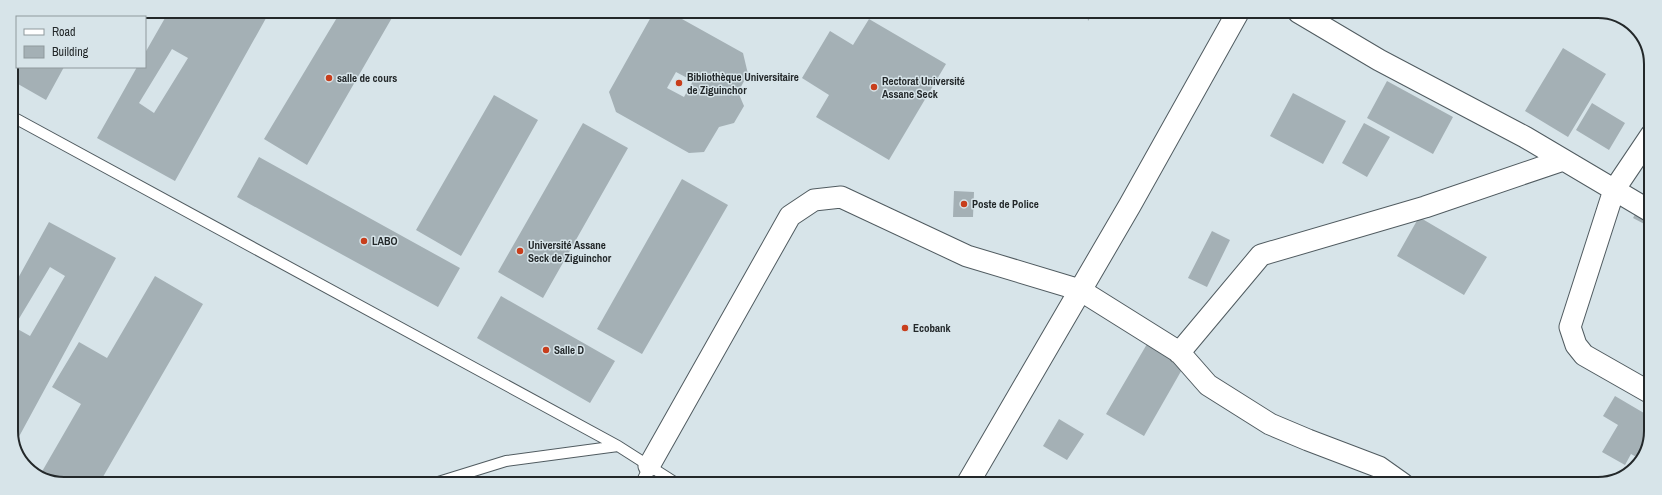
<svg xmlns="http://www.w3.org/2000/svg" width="1662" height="495" font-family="'Archivo Narrow',sans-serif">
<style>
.building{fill:#a4b0b5;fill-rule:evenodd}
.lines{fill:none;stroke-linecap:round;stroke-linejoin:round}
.service-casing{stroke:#505b60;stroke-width:12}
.minor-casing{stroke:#505b60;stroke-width:23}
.tertiary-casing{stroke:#505b60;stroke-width:24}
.service{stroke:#fff;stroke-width:10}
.minor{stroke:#fff;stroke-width:21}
.tertiary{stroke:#fff;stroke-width:22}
.poi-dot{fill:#c83e1c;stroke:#d7e4e9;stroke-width:1.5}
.labels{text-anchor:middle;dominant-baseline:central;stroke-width:3;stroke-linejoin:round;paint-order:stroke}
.poi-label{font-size:11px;font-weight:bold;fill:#23282a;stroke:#d7e4e9;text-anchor:start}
.rim{fill:none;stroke:#23282a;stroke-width:2}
</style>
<rect width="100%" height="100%" fill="#d7e4e9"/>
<path class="building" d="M64 11H97L93 17H49Z
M169 11H209L214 15 216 11H270L175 181 97 138 137 67H145V53ZM172 49 188 58 154 113 139 103Z
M341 11H385L393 16 307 165 264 139Z
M1087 12H1094L1088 21Z
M673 14 743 53 748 74 738 92 744 106 734 123 719 127 704 152 689 153 616 112 609 92 651 17ZM676 72 693 81 684 97 667 88Z
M869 19 946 64 889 160 816 117 829 95 802 78 830 31 853 45Z
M1563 48 1606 74 1568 137 1525 111Z
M17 49V67H64L46 100 11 80V64Z
M1387 81 1453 117 1433 154 1367 118Z
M1293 93 1346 121 1323 164 1270 136Z
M494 95 538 120 461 256 416 230Z
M1592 103 1625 123 1609 150 1576 130Z
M583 123 628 148 543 298 498 272Z
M1364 123 1390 137 1367 177 1342 163Z
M259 157 460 268 438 307 237 197Z
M682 179 728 205 642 354 597 329Z
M954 191 974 192 973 217H953Z
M1639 207 1650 214V227L1633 218Z
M1419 217 1487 257 1464 295 1397 256Z
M49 222 116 258 15 444 11 435V291ZM50 267 65 276 30 336 14 327Z
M1212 231 1230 240 1207 287 1188 278Z
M155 276 203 304 100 482H50L40 475 81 404 52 387 79 342 107 358Z
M501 296 615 361 590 403 477 338Z
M1147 344 1184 366 1144 436 1106 414Z
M1615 396 1649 416V445L1640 459 1631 454 1625 465 1602 452 1618 425 1603 416Z
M1059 419 1084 434 1067 460 1043 446Z"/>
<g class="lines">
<g class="service-casing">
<path id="service" d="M11 116 618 446 676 483
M435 483 506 461 618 446
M641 483 649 466"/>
</g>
<g class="minor-casing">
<path id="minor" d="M1298 12 1379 60 1525 137 1650 211
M1179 353 1261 255 1425 207 1563 160
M1649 392 1584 355 1576 345 1570 327 1614 190 1651 135
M649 466 790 216 814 200 841 197 967 256 1080 290 1179 352 1208 385 1270 424 1308 440 1379 467 1403 484"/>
</g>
<g class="tertiary-casing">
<path id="tertiary" d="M968 483 1130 205 1238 12"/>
</g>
<use href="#service" class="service"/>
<use href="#minor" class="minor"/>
<use href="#tertiary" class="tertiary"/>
</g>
<g class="poi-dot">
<circle cx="329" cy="78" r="4"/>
<circle cx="679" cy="83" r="4"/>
<circle cx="874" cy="87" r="4"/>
<circle cx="964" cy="204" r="4"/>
<circle cx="364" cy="241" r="4"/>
<circle cx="520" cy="251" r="4"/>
<circle cx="905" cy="328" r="4"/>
<circle cx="546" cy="350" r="4"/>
</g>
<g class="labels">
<g class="poi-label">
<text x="687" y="77">Bibliothèque Universitaire<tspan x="687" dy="13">de Ziguinchor</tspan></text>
<text x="337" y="78">salle de cours</text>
<text x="882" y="81">Rectorat Université<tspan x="882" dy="13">Assane Seck</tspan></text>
<text x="972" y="204">Poste de Police</text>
<text x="372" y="241">LABO</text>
<text x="528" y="245">Université Assane<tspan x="528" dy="13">Seck de Ziguinchor</tspan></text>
<text x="913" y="328">Ecobank</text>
<text x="554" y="350">Salle D</text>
</g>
</g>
<path d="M0 0H1662V495H0ZM64 18H1598A46 46 0 0 1 1644 64V431A46 46 0 0 1 1598 477H64A46 46 0 0 1 18 431V64A46 46 0 0 1 64 18Z" fill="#d7e4e9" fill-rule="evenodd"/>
<path class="rim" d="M64 18H1598A46 46 0 0 1 1644 64V431A46 46 0 0 1 1598 477H64A46 46 0 0 1 18 431V64A46 46 0 0 1 64 18Z"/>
<rect x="16" y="16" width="130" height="52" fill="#d7e4e9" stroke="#8f999d"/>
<rect x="24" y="29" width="20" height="6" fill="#ffffff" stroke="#8f999d"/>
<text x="52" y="36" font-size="12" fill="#23282a">Road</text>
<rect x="24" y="46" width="20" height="12" fill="#a4b0b5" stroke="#8f999d"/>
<text x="52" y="56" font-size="12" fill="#23282a">Building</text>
</svg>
